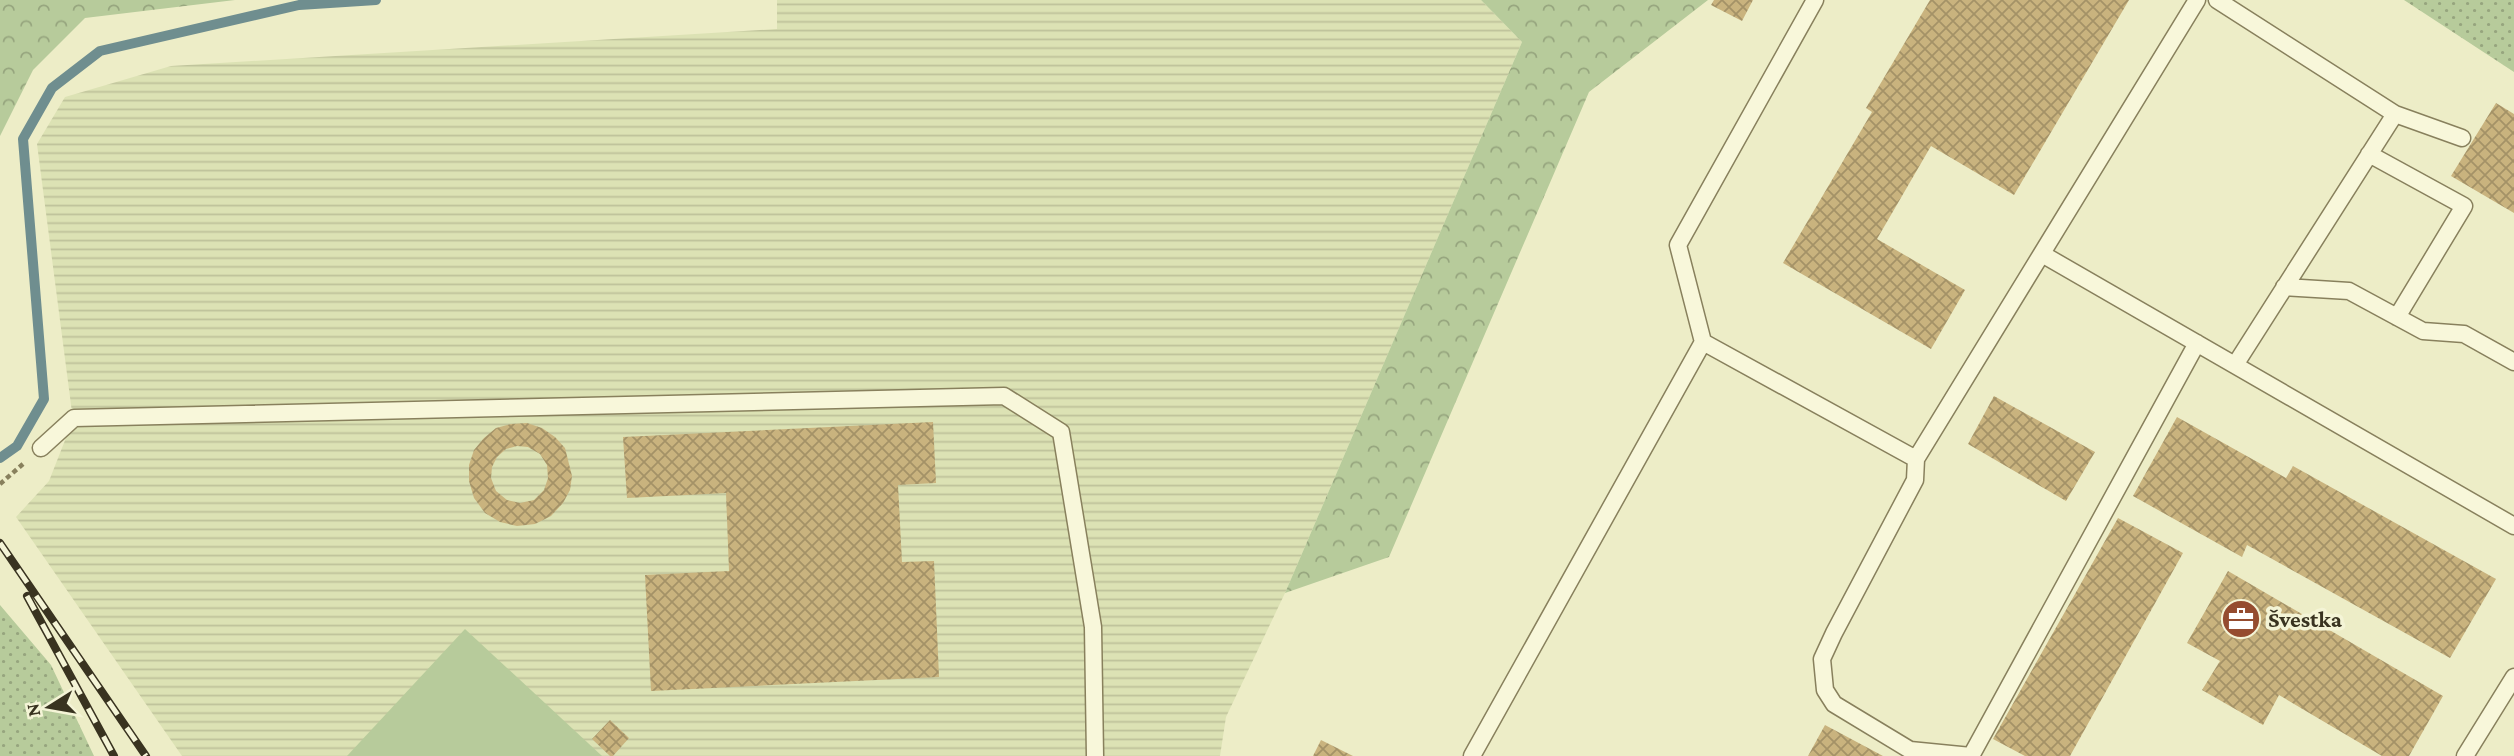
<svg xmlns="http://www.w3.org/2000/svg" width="2514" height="756" font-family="'Crimson Pro',serif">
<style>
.farmland{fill:url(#farmland-rules)}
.grass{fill:url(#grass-dots)}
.forest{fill:url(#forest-crowns)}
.garden{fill:#b7cb9b}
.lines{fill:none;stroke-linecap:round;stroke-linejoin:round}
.stream{stroke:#6f8e8f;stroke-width:10}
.building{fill:url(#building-cross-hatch);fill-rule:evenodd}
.lane-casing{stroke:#88805d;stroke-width:19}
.path{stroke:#88805d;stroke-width:4.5;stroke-dasharray:5 3.5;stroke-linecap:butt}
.lane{stroke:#f8f7da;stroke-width:16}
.rail-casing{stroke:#393320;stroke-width:8}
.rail{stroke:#f4f4d6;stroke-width:5;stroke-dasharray:16;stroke-linecap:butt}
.labels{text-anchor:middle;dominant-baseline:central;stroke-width:7;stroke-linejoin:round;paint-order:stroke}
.poi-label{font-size:23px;font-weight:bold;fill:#393320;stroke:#f4f4d6;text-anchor:start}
</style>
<defs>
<pattern id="farmland-rules" width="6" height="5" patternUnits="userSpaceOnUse" patternTransform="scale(1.75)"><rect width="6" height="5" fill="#dce2b4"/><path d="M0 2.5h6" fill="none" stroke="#bec29a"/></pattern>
<pattern id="grass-dots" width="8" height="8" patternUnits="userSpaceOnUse" patternTransform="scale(1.75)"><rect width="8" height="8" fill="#b7cb9b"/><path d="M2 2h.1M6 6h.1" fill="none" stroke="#96a57e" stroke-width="1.8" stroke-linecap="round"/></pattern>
<pattern id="forest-crowns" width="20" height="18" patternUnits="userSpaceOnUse" patternTransform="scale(1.75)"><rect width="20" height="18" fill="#b7cb9b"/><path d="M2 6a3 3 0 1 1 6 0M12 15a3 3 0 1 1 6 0" fill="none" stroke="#96a57e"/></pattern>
<pattern id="building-cross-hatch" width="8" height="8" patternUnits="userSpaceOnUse" patternTransform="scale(1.75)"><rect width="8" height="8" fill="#c9b37e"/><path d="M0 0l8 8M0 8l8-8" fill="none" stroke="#a49267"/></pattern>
</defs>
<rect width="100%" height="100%" fill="#ededc7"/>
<path class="farmland" d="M777 0H1481L1522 42 1285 593 1226 717 1220 756H182L16 517 49 481 73 420 37 144 65 97 171 66 777 29Z"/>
<path class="grass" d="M2404 0H2514V72Z
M0 605 51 665 94 756H0Z"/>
<path class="forest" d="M0 0H235L85 18 33 70 0 136Z
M1481 0H1708L1589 92 1389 557 1285 593 1522 42Z"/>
<path class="garden" d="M465 629 602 756H347Z"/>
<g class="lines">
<path class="stream" d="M0 458 17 446 44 399 23 139 52 88 100 51 299 5 376 0"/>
</g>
<path class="building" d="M1714 0H1753L1742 21 1711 5Z
M1930 0H2129L2014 195 1931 146 1877 239 1965 290 1931 349 1783 263 1872 112 1866 108Z
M2496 103 2514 114V213L2451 176Z
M1994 396 2095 452 2066 501 1968 444Z
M2177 417 2286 478 2293 466 2496 579 2450 658 2247 545 2242 557 2133 496Z
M933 422 936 483 898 485 902 562 934 561 939 677 651 691 645 575 729 571 726 493 627 498 623 437Z
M527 423 542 428 555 437 565 448 572 476 570 490 563 503 551 516 535 524 517 526 500 522 485 513 474 498 469 481V465L474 450 484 438 496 428 511 424ZM517 446 528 447 540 454 547 465 548 478 544 490 534 500 520 503 507 500 496 491 491 478 492 467 497 457 506 449Z
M2118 518 2183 553 2070 756H2025L1993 739Z
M2228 571 2443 696 2409 756H2382L2279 695 2263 725 2202 690 2220 661 2187 643Z
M610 720 629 738 613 756H610L592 739Z
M1825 725 1883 756H1808Z
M1321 740 1353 756H1313Z"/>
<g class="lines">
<g class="lane-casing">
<path id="lane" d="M2217 0 2395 114 2235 365
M2395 114 2462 138
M2369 154 2464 206 2397 317
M2042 254 2514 526
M2284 287 2349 291 2423 331 2464 334 2514 362
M1703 342 1916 459 2197 0
M41 448 74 418 1004 396 1061 432 1093 627 1095 756
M1916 459 1915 480 1834 633 1822 659 1825 690 1834 704 1910 750 1971 756 2197 343
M1472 756 1703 342 1678 245 1815 0
M2465 756 2514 677"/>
</g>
<path class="path" d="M0 484 23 464"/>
<use href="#lane" class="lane"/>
<g class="rail-casing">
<path id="rail" d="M0 543 146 756
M27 596 114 756"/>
</g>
<use href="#rail" class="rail"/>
</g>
<defs>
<g id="office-disc" transform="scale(2.0125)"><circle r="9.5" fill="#954c2f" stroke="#f4f4d6"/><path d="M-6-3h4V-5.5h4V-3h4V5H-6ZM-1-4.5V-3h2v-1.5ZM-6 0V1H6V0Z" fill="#fff"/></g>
</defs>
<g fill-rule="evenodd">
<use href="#office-disc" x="2241" y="619"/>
</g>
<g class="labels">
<g class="poi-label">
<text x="2268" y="619">Švestka</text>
</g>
</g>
<g transform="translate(49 707) rotate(259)" stroke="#f4f4d6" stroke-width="5" paint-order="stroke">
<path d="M0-5L12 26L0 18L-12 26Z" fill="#393320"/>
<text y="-10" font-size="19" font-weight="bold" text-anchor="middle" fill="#393320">N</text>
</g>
</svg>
